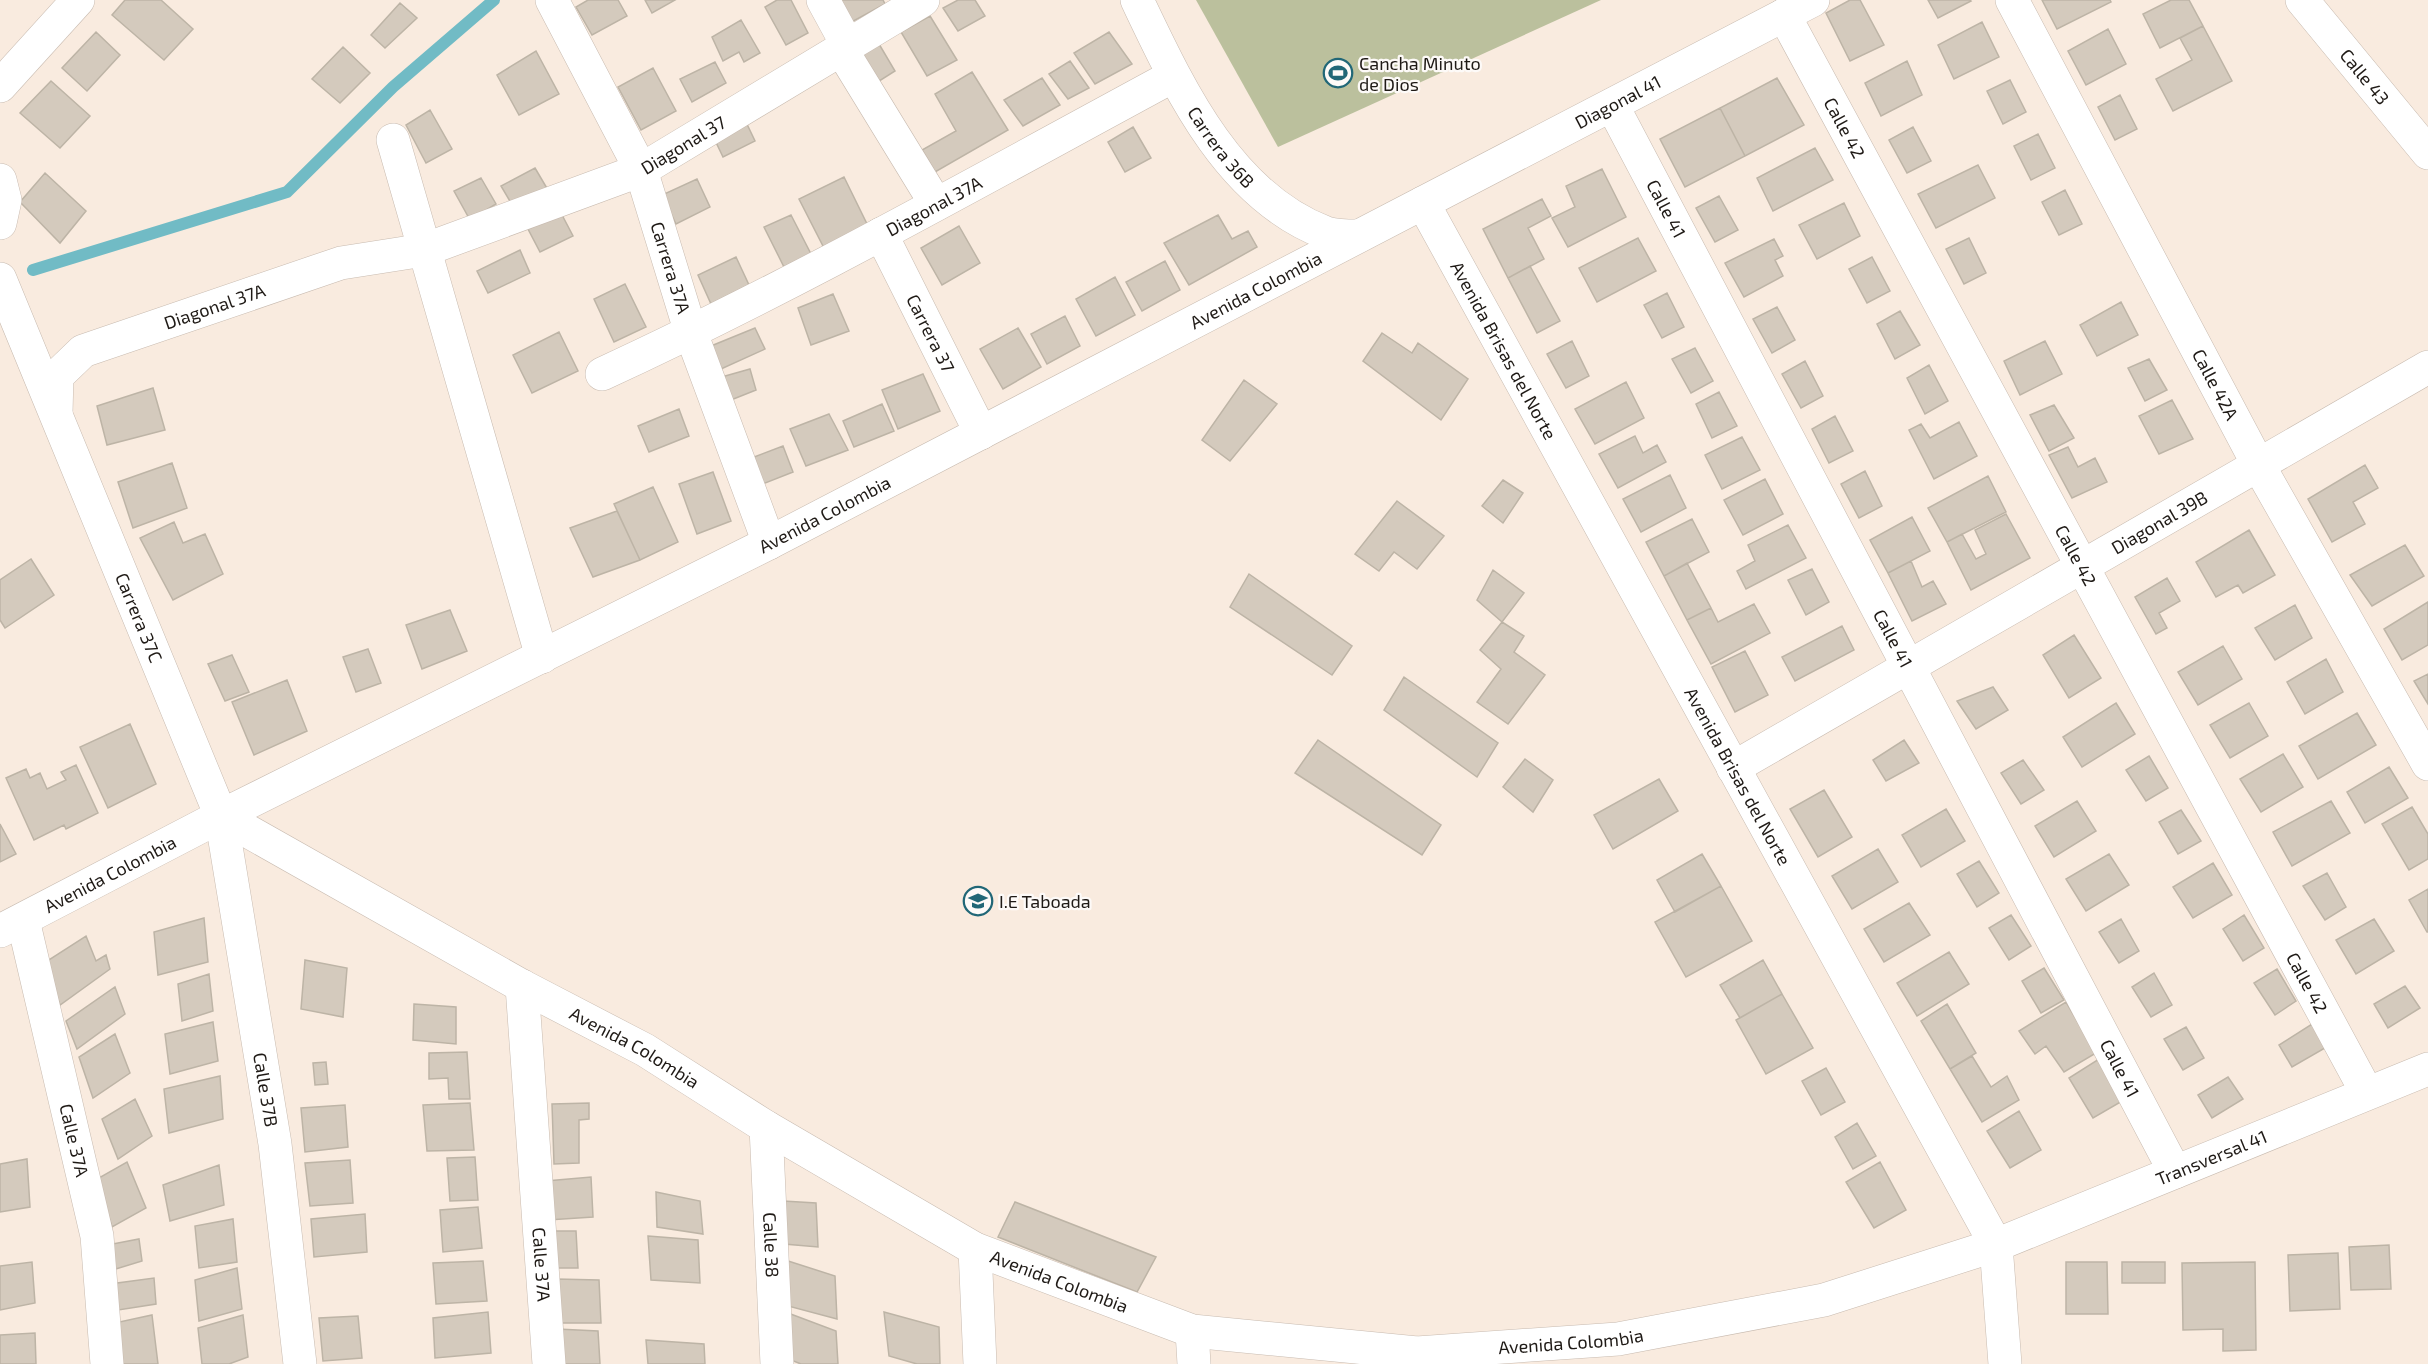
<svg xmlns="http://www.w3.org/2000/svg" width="2428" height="1364" font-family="'Exo 2',sans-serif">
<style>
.green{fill:#bbc09d}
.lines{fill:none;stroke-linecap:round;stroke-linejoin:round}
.stream{stroke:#71bbc5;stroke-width:12}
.building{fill:#d4cabd;stroke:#bdb4a6;stroke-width:1.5}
.minor-casing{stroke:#c8bbb0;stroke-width:34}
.minor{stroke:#fff;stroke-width:33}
.labels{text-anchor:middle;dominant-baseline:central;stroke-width:4.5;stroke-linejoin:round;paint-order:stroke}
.poi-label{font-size:18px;fill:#1f1a16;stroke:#fdfaf8;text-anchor:start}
.street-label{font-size:18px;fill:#1f1a16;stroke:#fdfaf8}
</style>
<rect width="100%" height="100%" fill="#f9ebdf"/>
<path class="green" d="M1196 0H1601L1278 147Z"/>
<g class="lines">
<path class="stream" d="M33 270 287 192 393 87 494 0"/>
</g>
<path class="building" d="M125 0H161L193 29 164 60 112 15Z
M588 0H618L627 16 592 35 576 7Z
M645 0H675L652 13Z
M777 0H791L808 33 786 45 765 7Z
M832 0H883L885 4 846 25Z
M958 0H975L985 16 958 31 943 8Z
M1850 0H1860L1884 45 1850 61 1826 13Z
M1928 0H1970L1971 1 1938 18Z
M2042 0H2110L2111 2 2057 29Z
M2171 0H2189L2203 26 2160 48 2143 14Z
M400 3 417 18 385 48 371 35Z
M930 16 957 60 927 76 901 32Z
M741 20 760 53 744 62 739 52 723 61 712 37Z
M1982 22 1999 57 1954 79 1938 45Z
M2203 26 2232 81 2173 111 2156 79 2192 60 2180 38Z
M2108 29 2126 64 2086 85 2068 51Z
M96 32 120 55 87 91 62 68Z
M1109 32 1132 64 1095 84 1074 53Z
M879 44 895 71 873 85 856 57Z
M343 47 370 73 340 103 312 79Z
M536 51 559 94 519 115 497 75Z
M1070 61 1089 88 1068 99 1049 74Z
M1907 61 1922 95 1881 116 1865 83Z
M715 62 726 83 692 102 680 79Z
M653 68 676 111 641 130 618 87Z
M972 72 1008 130 935 172 922 150 956 131 935 94Z
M1042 78 1060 105 1023 126 1004 100Z
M1777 78 1804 125 1745 156 1720 108Z
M2010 80 2026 112 2003 124 1987 91Z
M51 81 90 116 60 148 20 113Z
M2120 95 2137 129 2115 140 2098 107Z
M1720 108 1745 156 1685 187 1660 139Z
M430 110 452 149 426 163 406 125Z
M745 120 755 141 723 157 713 136Z
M1133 127 1151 158 1125 172 1108 142Z
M1913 127 1931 161 1907 173 1889 140Z
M2038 134 2055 168 2031 180 2014 146Z
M1815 148 1833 180 1773 211 1757 178Z
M1978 165 1995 198 1936 228 1918 194Z
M535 168 548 190 514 208 501 186Z
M1602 169 1626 217 1568 247 1552 218 1575 207 1566 186Z
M45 173 86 211 60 243 20 202Z
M844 177 868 226 824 248 799 199Z
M481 178 496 204 470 220 454 191Z
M697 179 710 207 676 224 662 195Z
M2065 190 2082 224 2059 235 2042 202Z
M1719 196 1738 230 1715 242 1696 208Z
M1542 199 1551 216 1528 228 1544 259 1508 278 1483 229Z
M1844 203 1860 236 1817 259 1799 225Z
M561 213 573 236 540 252 528 229Z
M791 215 811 254 784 267 764 227Z
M1218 215 1232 239 1248 231 1257 247 1189 285 1164 243Z
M959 226 980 263 942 285 921 248Z
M1638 238 1656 271 1597 302 1579 268Z
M1969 238 1986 273 1964 284 1946 249Z
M1774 239 1783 256 1775 260 1783 276 1744 297 1725 263Z
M520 250 530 273 488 293 477 271Z
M736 257 749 285 711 304 698 275Z
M1872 257 1890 291 1867 303 1849 269Z
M1165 261 1180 290 1142 311 1126 282Z
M1530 266 1560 321 1537 333 1508 278Z
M1115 277 1135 315 1096 336 1076 299Z
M625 284 646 327 614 342 594 299Z
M1667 293 1684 327 1662 338 1644 305Z
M833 294 849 331 811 345 798 308Z
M2121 302 2138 335 2097 356 2080 325Z
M1777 307 1795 340 1772 353 1753 319Z
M1900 311 1920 345 1895 359 1877 324Z
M1065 316 1080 346 1047 364 1031 334Z
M755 328 765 349 721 369 711 346Z
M1018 328 1041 367 1003 389 980 349Z
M559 332 578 371 532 393 513 355Z
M1382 333 1412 353 1418 343 1468 379 1441 420 1363 361Z
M1572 341 1589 376 1566 388 1547 354Z
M2045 341 2062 374 2020 395 2004 361Z
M1695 348 1713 381 1691 393 1672 359Z
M2149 359 2167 390 2145 401 2128 368Z
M1805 361 1823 396 1801 408 1782 374Z
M1929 365 1948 401 1925 414 1907 378Z
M750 369 756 390 726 402 718 378Z
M923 374 940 411 898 429 882 390Z
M1244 380 1277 404 1230 461 1202 440Z
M1626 382 1644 418 1595 444 1575 409Z
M153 388 165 430 107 445 97 406Z
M1719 392 1737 426 1712 438 1696 404Z
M2172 400 2193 439 2159 454 2139 416Z
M882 404 894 431 854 447 843 421Z
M2054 405 2074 438 2049 451 2030 415Z
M679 409 689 436 649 452 638 426Z
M829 414 848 450 806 466 790 429Z
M1835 416 1853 451 1829 463 1812 429Z
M1959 422 1977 456 1934 479 1909 430 1921 424 1930 438Z
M1635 436 1643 453 1657 445 1666 462 1618 488 1599 454Z
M1742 437 1760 470 1722 489 1705 455Z
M783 446 793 472 760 485 749 459Z
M2068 447 2078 467 2095 458 2107 482 2072 498 2049 455Z
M172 463 187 508 133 528 118 482Z
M2365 465 2378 488 2353 502 2365 524 2332 542 2308 499Z
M1865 471 1882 506 1859 518 1841 484Z
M713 472 731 521 697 534 679 484Z
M1670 475 1686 508 1641 532 1623 499Z
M1988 476 2006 512 1947 542 1928 508Z
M1765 479 1783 514 1743 535 1724 500Z
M1503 480 1523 493 1503 523 1482 506Z
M653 487 678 542 640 560 614 504Z
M1397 501 1444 536 1417 569 1394 552 1379 571 1355 554Z
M617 511 640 560 593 577 570 528Z
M2006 514 2030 558 1971 590 1947 542 1962 534 1976 559 1986 554 1975 530Z
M1912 517 1930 551 1888 573 1870 540Z
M1692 519 1709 552 1664 576 1646 542Z
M174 522 183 543 205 534 223 574 173 600 140 538Z
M1788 525 1806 558 1746 589 1737 571 1755 561 1748 545Z
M2249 530 2275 575 2243 593 2238 585 2216 597 2196 562Z
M2405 545 2424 576 2372 606 2350 575Z
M31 559 54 595 5 628 0 620V580Z
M1911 561 1922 587 1933 581 1946 604 1912 621 1888 573Z
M1687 563 1711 608 1687 620 1664 576Z
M1812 569 1829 602 1806 615 1788 580Z
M1493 570 1524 593 1502 622 1477 600Z
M1249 574 1352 646 1332 675 1230 607Z
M2167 578 2180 601 2159 613 2167 628 2156 634 2135 597Z
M2428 602V645L2402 660 2384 629Z
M1754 604 1770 633 1711 664 1687 620 1711 608 1718 622Z
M2295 605 2312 638 2275 660 2255 628Z
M450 610 467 651 422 669 406 625Z
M1502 622 1524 636 1514 652 1545 675 1508 724 1477 702 1501 669 1480 650Z
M1842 626 1854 650 1795 681 1782 657Z
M2074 635 2101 678 2069 698 2043 655Z
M2223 646 2242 679 2198 705 2178 672Z
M368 649 381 683 356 692 343 657Z
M1745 651 1768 695 1735 712 1712 667Z
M232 655 249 692 225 701 208 664Z
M2326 659 2343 692 2305 714 2287 682Z
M2428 674V704L2414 681Z
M1404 677 1498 743 1477 777 1384 710Z
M287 680 307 731 254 755 232 702Z
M1993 687 2008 710 1976 729 1957 701Z
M2116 703 2135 734 2082 767 2063 737Z
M2249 703 2268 736 2230 758 2210 725Z
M2357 713 2376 745 2318 779 2299 746Z
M130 724 156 784 108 808 80 747Z
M1318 740 1441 825 1422 855 1295 773Z
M1904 740 1919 763 1886 781 1873 760Z
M2283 754 2303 787 2261 812 2240 779Z
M2149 756 2168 788 2146 801 2126 770Z
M1525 759 1553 780 1533 812 1503 787Z
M2023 760 2044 790 2021 804 2001 773Z
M76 765 98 813 66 829 64 825 34 840 6 778 26 769 30 778 40 773 47 789 66 780 61 772Z
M2389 767 2408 798 2365 823 2347 792Z
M1659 779 1678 811 1613 849 1594 815Z
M1824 790 1852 837 1818 857 1790 809Z
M2077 801 2096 831 2054 857 2035 826Z
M2331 801 2350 833 2292 866 2273 832Z
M2412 807 2428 834V859L2409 870 2382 824Z
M1946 809 1965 841 1921 867 1902 835Z
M2181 810 2201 841 2178 854 2159 822Z
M0 824 16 854 0 862Z
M1878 849 1898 882 1852 909 1832 876Z
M1702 854 1721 886 1675 912 1657 880Z
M2109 854 2129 885 2086 911 2066 879Z
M1979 861 1999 893 1977 907 1957 874Z
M2213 863 2232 895 2193 918 2173 887Z
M2327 873 2346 907 2325 920 2303 886Z
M1721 886 1752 941 1686 977 1655 922Z
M2428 889V932H2427L2409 900Z
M1909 903 1930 935 1884 962 1864 929Z
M2011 915 2031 946 2009 960 1989 928Z
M2244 915 2264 948 2243 961 2223 929Z
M204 918 208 962 158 975 154 932Z
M2121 919 2139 951 2119 963 2099 932Z
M2374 919 2394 951 2356 974 2336 940Z
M86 936 96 961 106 955 110 969 60 1005 44 963Z
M1949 952 1969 984 1917 1016 1897 983Z
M305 960 347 968 343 1017 301 1009Z
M1763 960 1782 994 1740 1018 1720 985Z
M2044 968 2064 1000 2041 1013 2022 981Z
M2277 969 2296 1001 2275 1015 2254 983Z
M2154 973 2172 1005 2151 1017 2132 987Z
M209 974 213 1011 182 1021 178 984Z
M2405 986 2420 1008 2388 1028 2374 1004Z
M115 987 125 1014 77 1049 66 1021Z
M1782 994 1813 1048 1766 1074 1736 1020Z
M2066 1002 2096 1053 2064 1072 2046 1046 2035 1054 2019 1031Z
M414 1004 456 1007V1044L413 1040Z
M1947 1004 1976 1053 1950 1069 1921 1021Z
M213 1022 218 1061 170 1074 165 1034Z
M2312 1024 2325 1048 2292 1067 2279 1045Z
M2186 1027 2204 1058 2183 1070 2164 1039Z
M115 1034 130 1073 93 1098 79 1057Z
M467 1052 470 1099H449L448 1078 429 1079V1053Z
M1972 1056 1991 1087 2007 1076 2019 1100 1982 1122 1950 1069Z
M2099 1059 2124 1100 2093 1118 2069 1078Z
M326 1062 328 1084 315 1085 313 1063Z
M1826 1068 1845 1102 1821 1115 1802 1081Z
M220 1076 223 1119 169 1133 164 1089Z
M2228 1077 2243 1099 2212 1118 2198 1095Z
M135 1099 152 1136 118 1159 102 1119Z
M470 1103 474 1150 427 1151 423 1105Z
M589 1103V1119L579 1120V1163L554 1164 552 1104Z
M345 1105 348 1147 305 1152 301 1108Z
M2019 1111 2041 1150 2010 1168 1987 1131Z
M1857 1123 1876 1156 1853 1169 1835 1137Z
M475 1157 478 1200 450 1201 447 1158Z
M27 1159 30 1207 0 1212V1164Z
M350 1160 353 1203 310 1206 305 1163Z
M127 1162 146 1208 112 1227 97 1179Z
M1880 1162 1906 1210 1874 1228 1846 1182Z
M219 1165 224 1205 170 1221 163 1185Z
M591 1177 593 1217 548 1220 546 1181Z
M656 1192 700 1201 703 1234 657 1227Z
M783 1201 816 1203 818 1247 784 1244Z
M1015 1202 1156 1257 1137 1292 998 1237Z
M478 1207 482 1248 443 1252 440 1210Z
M365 1214 367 1252 314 1257 311 1219Z
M233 1219 237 1262 199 1268 195 1226Z
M549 1231H576L578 1268H552Z
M648 1236 698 1240 700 1283 651 1280Z
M139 1239 142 1261 106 1272 102 1246Z
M2389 1245 2391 1289 2351 1290 2349 1247Z
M2338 1253 2340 1309 2290 1311 2288 1255Z
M785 1260 835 1276 837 1319 788 1306Z
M483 1261 487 1301 436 1304 433 1263Z
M32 1262 35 1303 0 1310V1266Z
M2066 1262H2107L2108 1314H2066Z
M2122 1262H2165V1283H2122Z
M2255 1262 2256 1350 2223 1351V1329L2183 1330 2182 1263Z
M237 1268 242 1309 199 1321 195 1280Z
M154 1278 156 1304 112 1311 110 1284Z
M556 1279 599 1280 601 1323H556Z
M488 1312 491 1353 435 1358 433 1318Z
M884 1312 939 1327 940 1364H917L889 1356Z
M788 1313 836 1331 838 1364H801L791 1360Z
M152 1315 158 1364H115L110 1324Z
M243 1315 248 1357 229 1364H202L198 1328Z
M358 1316 362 1358 323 1361 319 1318Z
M557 1329 598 1331 600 1364H559Z
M35 1333 36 1364H0V1335Z
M646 1340 704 1344 705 1364H648Z"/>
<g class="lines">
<g class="minor-casing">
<g id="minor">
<path id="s1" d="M552 0 641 170 691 333 769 543"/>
<path d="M823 0 848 46"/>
<path id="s2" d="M1137 0C1179 88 1228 196 1326 233 1336 236 1348 236 1358 236"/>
<path id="s3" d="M2012 0 2259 466 2428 764"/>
<path id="s4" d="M2302 0 2428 153"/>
<path id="s5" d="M1784 15 2367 1093"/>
<path d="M841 49 936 204"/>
<path d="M0 86 78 0"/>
<path id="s6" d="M1612 105 2175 1172"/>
<path d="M393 140 542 657"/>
<path d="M0 180 5 200 0 223"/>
<path id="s7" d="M1423 203 1996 1245 2005 1364"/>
<path id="s8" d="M881 234 981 433"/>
<path id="s9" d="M0 279 221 816 275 1144 300 1364"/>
<path id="s10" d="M602 374C797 284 984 178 1173 76"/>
<path id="s11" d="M56 413 57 376 83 351 341 263 424 250 641 170 923 0"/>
<path id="s12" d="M1733 768 2428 367"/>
<path id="s13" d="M221 816 522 986 645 1050 766 1127 975 1249 1192 1331 1417 1353 1618 1339 1824 1300 1996 1245 2428 1069"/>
<path id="s14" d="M23 920 97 1236 107 1364"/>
<path id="s15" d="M0 931 221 816 769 543 1813 0"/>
<path id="s16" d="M522 986 549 1364"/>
<path id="s17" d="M766 1127 777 1364"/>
<path d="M975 1249 980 1364"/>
<path d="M1192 1331 1194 1364"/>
</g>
</g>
<use href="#minor" class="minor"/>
</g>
<defs>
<g id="stadium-ring" transform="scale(1.5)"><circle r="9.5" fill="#fdfaf8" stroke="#216777" stroke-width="1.5"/><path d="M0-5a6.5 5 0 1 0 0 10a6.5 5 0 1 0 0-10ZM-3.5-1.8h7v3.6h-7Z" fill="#216777"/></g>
<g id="school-ring" transform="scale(1.5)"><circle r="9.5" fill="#fdfaf8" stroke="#216777" stroke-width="1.5"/><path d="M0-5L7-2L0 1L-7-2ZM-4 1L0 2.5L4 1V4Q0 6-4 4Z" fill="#216777"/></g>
</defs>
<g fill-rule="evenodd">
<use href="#stadium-ring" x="1338" y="73"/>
<use href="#school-ring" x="978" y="901"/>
</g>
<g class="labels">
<g class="poi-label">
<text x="1359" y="63">Cancha Minuto<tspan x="1359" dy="21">de Dios</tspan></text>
<text x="999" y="901">I.E Taboada</text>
</g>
<g class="street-label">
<text stroke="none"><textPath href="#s4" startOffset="99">Calle 43</textPath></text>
<text stroke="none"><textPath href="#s15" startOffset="1818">Diagonal 41</textPath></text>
<text stroke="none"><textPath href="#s5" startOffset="128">Calle 42</textPath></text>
<text stroke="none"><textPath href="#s11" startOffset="710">Diagonal 37</textPath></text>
<text stroke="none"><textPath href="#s2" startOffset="170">Carrera 36B</textPath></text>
<text stroke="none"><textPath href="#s10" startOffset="372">Diagonal 37A</textPath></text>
<text stroke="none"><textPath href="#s6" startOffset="117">Calle 41</textPath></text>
<text stroke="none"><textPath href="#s1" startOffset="294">Carrera 37A</textPath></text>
<text stroke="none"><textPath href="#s15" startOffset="1410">Avenida Colombia</textPath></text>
<text stroke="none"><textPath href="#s11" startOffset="212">Diagonal 37A</textPath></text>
<text stroke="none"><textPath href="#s8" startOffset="111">Carrera 37</textPath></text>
<text stroke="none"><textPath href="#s7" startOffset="168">Avenida Brisas del Norte</textPath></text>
<text stroke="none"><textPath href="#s3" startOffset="435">Calle 42A</textPath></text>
<text stroke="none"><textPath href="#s15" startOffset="924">Avenida Colombia</textPath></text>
<text stroke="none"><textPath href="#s12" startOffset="492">Diagonal 39B</textPath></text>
<text stroke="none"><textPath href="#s5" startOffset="614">Calle 42</textPath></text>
<text stroke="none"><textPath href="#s9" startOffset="366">Carrera 37C</textPath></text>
<text stroke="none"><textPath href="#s6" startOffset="603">Calle 41</textPath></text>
<text stroke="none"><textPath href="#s7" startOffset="654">Avenida Brisas del Norte</textPath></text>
<text stroke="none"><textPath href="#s15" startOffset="124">Avenida Colombia</textPath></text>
<text stroke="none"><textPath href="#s5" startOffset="1100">Calle 42</textPath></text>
<text stroke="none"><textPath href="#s13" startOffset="474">Avenida Colombia</textPath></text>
<text stroke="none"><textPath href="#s6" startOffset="1089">Calle 41</textPath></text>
<text stroke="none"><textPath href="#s9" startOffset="858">Calle 37B</textPath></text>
<text stroke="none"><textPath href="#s14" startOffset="226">Calle 37A</textPath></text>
<text stroke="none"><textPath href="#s13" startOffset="2152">Transversal 41</textPath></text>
<text stroke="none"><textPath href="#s17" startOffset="118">Calle 38</textPath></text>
<text stroke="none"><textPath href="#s16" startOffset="279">Calle 37A</textPath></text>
<text stroke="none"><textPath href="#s13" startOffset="960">Avenida Colombia</textPath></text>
<text stroke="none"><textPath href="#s13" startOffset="1482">Avenida Colombia</textPath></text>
</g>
</g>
</svg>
